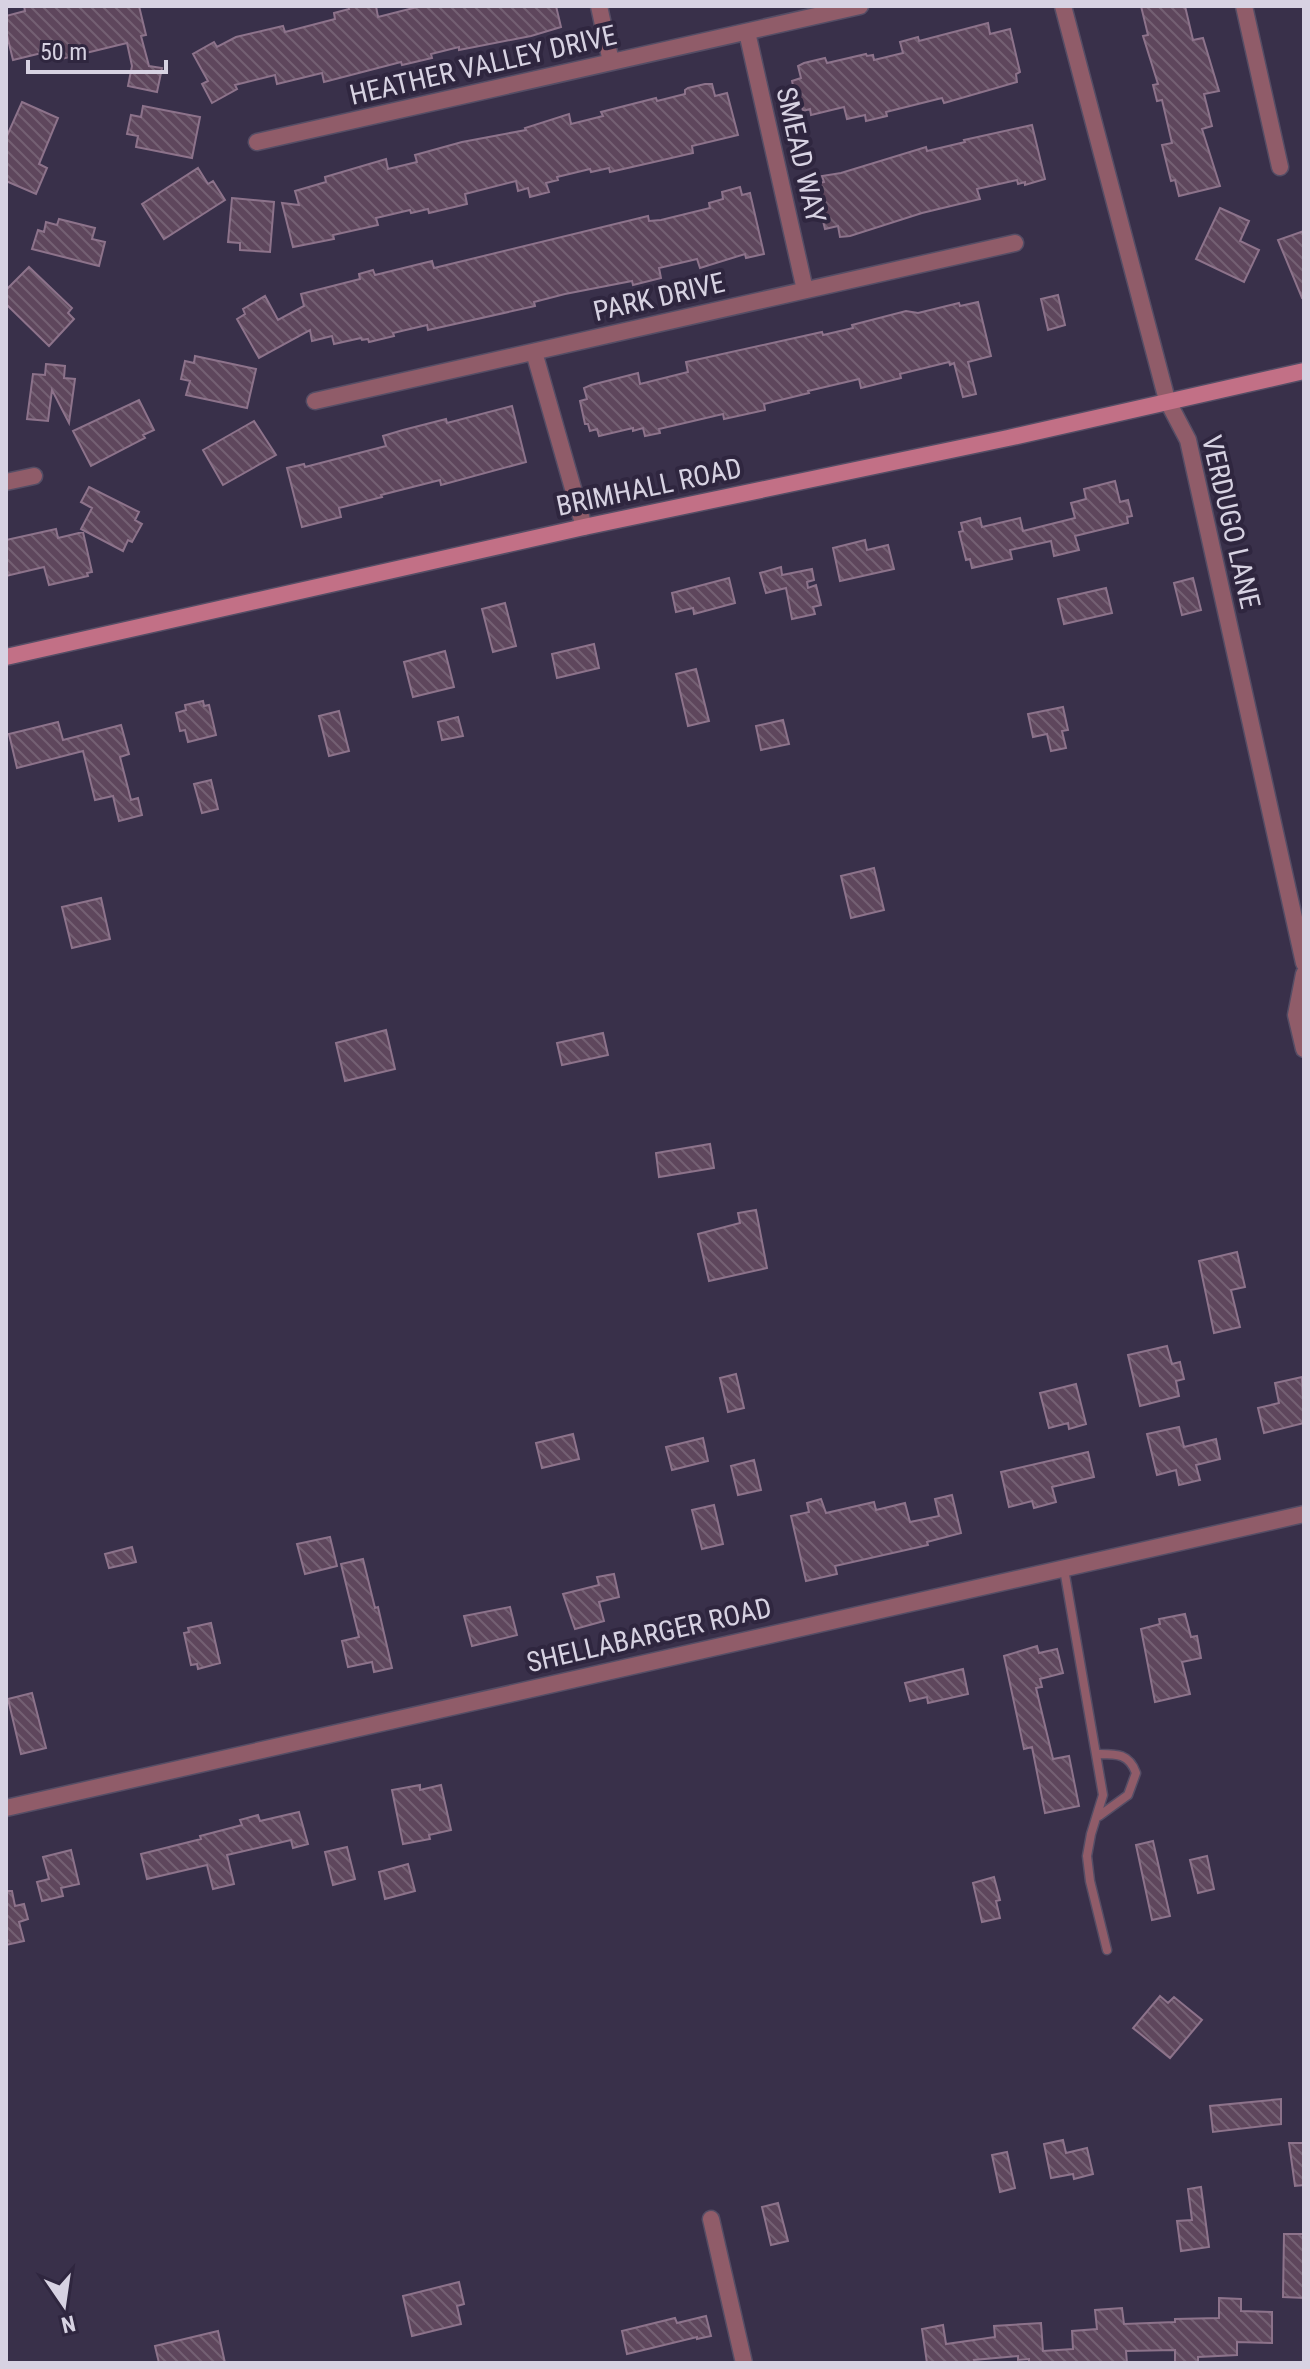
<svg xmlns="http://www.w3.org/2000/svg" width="1310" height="2369" font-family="'Roboto Condensed',sans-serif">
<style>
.building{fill:url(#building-back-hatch);stroke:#8d738b;stroke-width:2}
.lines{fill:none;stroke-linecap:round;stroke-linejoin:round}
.lane-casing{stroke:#554d65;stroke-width:11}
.street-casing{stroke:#554d65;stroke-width:19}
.secondary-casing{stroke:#554d65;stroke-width:19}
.lane{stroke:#905c69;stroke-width:8}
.street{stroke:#905c69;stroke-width:16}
.secondary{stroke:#c27086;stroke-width:16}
.labels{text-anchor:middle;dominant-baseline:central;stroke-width:8;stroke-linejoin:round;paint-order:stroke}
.street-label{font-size:28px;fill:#d7d2e2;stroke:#2f263f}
</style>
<defs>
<pattern id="building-back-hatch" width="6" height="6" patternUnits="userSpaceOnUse" patternTransform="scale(2)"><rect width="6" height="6" fill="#5e465c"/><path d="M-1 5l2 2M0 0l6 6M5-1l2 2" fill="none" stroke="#746073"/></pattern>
</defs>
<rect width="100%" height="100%" fill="#39304a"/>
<path class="building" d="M24 6H139L146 35 141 36 149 66 162 68 157 92 128 86 132 66 127 43 61 59 58 49 13 60 6 31V16L25 11Z
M348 6H376L378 17 421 6H556L561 27 531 36 459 50V47L431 54 432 58 402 65 401 62 324 82 322 73 277 84 275 75 235 85 237 89 212 103 202 84 208 81 193 54 214 42 217 47 236 37 283 26 285 32 335 19 334 13 349 9Z
M1141 6H1185L1193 40 1203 38 1219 91 1204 94 1212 126 1202 129 1220 186 1179 196 1175 180 1171 181 1162 145 1172 143 1162 100 1157 101 1153 85 1158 84 1143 36 1148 35Z
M988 23 990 34 1010 29 1020 72 1016 74 1017 82 944 103 942 98 886 112 887 116 866 121 865 115 847 119 844 107 811 115 810 109 803 111 801 102 797 103 792 81 801 78 798 66 804 63 825 58 827 63 866 54 867 56 873 55 874 60 903 53 900 42 918 37 919 41Z
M705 84H712L715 96 727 93 738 135 692 146 693 153 654 162 610 172 609 168 591 172 590 169 557 177 558 180 546 183 549 192 530 197 528 188 518 191 516 181 465 194 467 204 429 213 428 209 411 213 410 210 376 218 378 225 333 235 334 239 293 247 282 203 299 205 295 191 326 182 325 177 386 159 388 169 417 162 415 155 462 142 526 130 525 128 569 114 571 124 603 116 601 112 656 98 657 101 685 94V90L688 88Z
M22 102 58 118 39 164 47 168 36 194 6 181V138Z
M143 106 200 117 192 158 136 147 138 136 127 134 131 115 141 117Z
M1032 125 1045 179 1025 185V182L1018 184 1017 180 977 189 980 199 922 213 850 236 840 237 838 226 825 229 814 184 824 182 822 176 841 173 926 147 927 151 965 142 964 140Z
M198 168 208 184 213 181 225 200 164 239 142 204Z
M740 187 742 195 750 193 764 254 746 258 745 254 700 268 697 259 659 268 661 278 633 285 632 281 565 294 534 302 535 306 428 330 427 325 393 333 394 336 369 342 368 339 362 340 361 338 334 344 332 336 312 341 310 330 259 358 237 319 245 314 243 309 265 296 278 320 304 306 301 294 360 279 359 274 373 270 375 275 432 261 434 268 648 216 649 221 661 220 710 208 709 203 723 199 722 192Z
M232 198 274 202 270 252 240 250V243L228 242Z
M1220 208 1249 221 1240 241 1259 250 1244 282 1196 259Z
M59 219 95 228 92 239 105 242 99 266 32 249 38 230 44 232 46 222 57 225Z
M1304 231V297L1302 298 1278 240Z
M29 267 72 308 68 313 74 319 49 346 6 304V290Z
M1058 295 1065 325 1048 330 1041 299Z
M978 302 991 356 968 362 976 394 963 397 954 363 950 365 949 362 900 374 901 378 861 388 859 379 808 391 809 393 764 404 765 410 724 419 723 414 659 429 660 433 645 436 643 428 633 431V428L599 436 597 429 590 431 588 424H585L580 401 587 399 584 388 591 385 638 373 640 384 688 372 686 362 822 332 823 335 853 328 852 325 906 311 918 313 959 303 960 306Z
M195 356 256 369 247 408 186 395 190 381 181 379 185 361 194 363Z
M46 364 65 366 64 378 75 379 69 423 52 390 48 421 27 419 33 374 45 375Z
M139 400 154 430 143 435 145 438 91 466 73 431Z
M512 406 526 462 441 485 440 480 381 495 382 497 339 508 341 517 302 527 287 468 304 464 305 467 386 446 383 436 403 430 446 419 447 423Z
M254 421 276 455 223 485 203 450Z
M1115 481 1120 502 1128 500 1132 516 1127 517 1128 523 1075 536 1079 550 1054 556 1051 541 1010 550 1012 559 972 568 970 559 966 560 959 532 963 531 961 523 980 518 982 527 1020 518 1023 531 1075 518 1071 503 1086 499 1084 489Z
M89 487 139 512 135 520 142 524 132 542 128 540 123 551 81 529 92 508 81 502Z
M56 529 58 538 83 532 92 572 87 573 88 576 49 585 44 567 6 576V540Z
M865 540 867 550 888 545 894 569 840 581 833 548Z
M781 567 782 575 812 569 814 580 807 582 808 588 816 585 821 605 813 607 815 614 792 619 786 588 766 593 760 573Z
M729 578 735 603 694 614 693 608 676 612 672 593Z
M1193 578 1201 610 1182 615 1174 583Z
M1106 588 1112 613 1064 624 1058 599Z
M505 603 516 646 493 652 482 609Z
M594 644 599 668 557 678 552 654Z
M445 651 454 687 413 697 404 662Z
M696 669 709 721 688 726 676 674Z
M203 701 204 706 209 705 216 735 188 742 185 730 180 731 176 713 186 710 185 705Z
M1063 707 1068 730 1062 731 1066 748 1051 751 1047 734 1033 737 1028 714Z
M339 711 349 751 329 756 319 716Z
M458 717 463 736 442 740 438 722Z
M783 720 789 744 761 750 756 726Z
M58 722 63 740 121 725 129 754 120 757 131 800 138 798 142 815 119 821 113 796 95 800 83 751 17 768 9 734Z
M211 780 218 809 202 813 194 784Z
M874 868 884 910 851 918 841 876Z
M101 898 110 939 72 948 62 907Z
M386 1030 395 1069 345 1081 336 1043Z
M603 1033 608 1055 562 1065 557 1043Z
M710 1144 714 1168 659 1177 656 1153Z
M756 1210 767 1268 709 1281 698 1234 740 1223 738 1213Z
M1237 1252 1245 1287 1231 1290 1240 1327 1214 1333 1199 1261Z
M1167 1346 1172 1364 1180 1362 1184 1379 1176 1381 1179 1396 1140 1406 1128 1355Z
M736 1374 744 1408 728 1412 720 1378Z
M1302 1377 1304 1423 1264 1433 1258 1408 1279 1403 1275 1383Z
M1076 1384 1086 1424 1069 1429 1068 1423 1049 1428 1040 1393Z
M1179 1427 1184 1447 1216 1439 1220 1459 1196 1465 1200 1480 1179 1485 1176 1470 1157 1475 1147 1434Z
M573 1434 579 1459 542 1468 536 1443Z
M703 1438 708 1461 672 1470 666 1447Z
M1088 1452 1094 1477 1052 1487 1056 1502 1034 1508 1032 1501 1009 1507 1001 1472Z
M754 1460 761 1490 738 1495 731 1466Z
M952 1495 961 1533 927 1542 928 1545 835 1566 837 1574 806 1581 791 1516 809 1512 807 1503 821 1499 826 1513 874 1502 876 1510 905 1503 910 1522 939 1516 935 1499Z
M714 1505 723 1544 702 1549 692 1510Z
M330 1537 337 1566 305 1574 297 1544Z
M132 1547 136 1562 109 1568 105 1554Z
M363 1559 375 1608 378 1607 392 1668 374 1672 372 1662 348 1667 342 1641 359 1637 341 1564Z
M614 1574 619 1597 599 1602 604 1621 575 1629 563 1594 599 1585 597 1577Z
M510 1607 517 1635 472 1646 464 1616Z
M1185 1614 1191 1637 1197 1636 1201 1658 1182 1662 1190 1694 1155 1702 1141 1629 1160 1624 1159 1619Z
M211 1623 220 1663 198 1669 197 1664 191 1665 184 1633 189 1632 188 1628Z
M1037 1646 1039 1653 1057 1649 1063 1673 1040 1679 1042 1687 1036 1688 1053 1759 1069 1756 1079 1806 1045 1813 1032 1747 1024 1749 1004 1656Z
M963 1669 968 1694 928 1703 927 1697 910 1701 905 1683Z
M32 1693 46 1748 21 1754 8 1699Z
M420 1785V1790L441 1785 451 1830 429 1835 430 1839 403 1844 392 1790Z
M299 1812 308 1844 293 1848 291 1840 227 1855 234 1884 213 1889 207 1865 147 1879 141 1854 201 1839 200 1836 242 1825 240 1820 258 1815 260 1821Z
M1153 1841 1170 1916 1152 1920 1136 1845Z
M347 1847 355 1879 333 1885 325 1852Z
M71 1850 79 1884 61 1888 63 1896 42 1901 37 1882 49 1879 43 1857Z
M1207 1856 1214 1889 1198 1893 1190 1860Z
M408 1864 415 1891 385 1899 379 1872Z
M994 1877 1000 1900 996 1901 1000 1918 982 1922 973 1883Z
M6 1891H12L15 1906 24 1904 28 1919 19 1922 24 1941 6 1945Z
M1160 1996 1168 2003 1174 1997 1202 2020 1170 2058 1133 2028Z
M1281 2099V2124L1213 2132 1210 2106Z
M1063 2140 1066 2153 1087 2148 1093 2174 1074 2179 1073 2174 1051 2178 1044 2144Z
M1289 2143H1304V2185L1295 2186Z
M1007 2152 1015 2188 1000 2192 992 2155Z
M1201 2187 1209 2247 1181 2251 1177 2221 1192 2220 1188 2189Z
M778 2203 788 2241 771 2245 762 2207Z
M1284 2234H1304V2298L1283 2297Z
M459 2282 464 2304 457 2306 461 2324 412 2336 403 2296Z
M1219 2298 1241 2299V2311L1272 2312V2343L1237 2342V2355L1198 2357V2363H1175V2350L1126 2351 1127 2363H1029V2359L1018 2360V2356L974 2360 975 2363H927L922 2329 943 2325 946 2344 995 2337 994 2326 1041 2323 1043 2351 1073 2349 1072 2331 1097 2329 1095 2310 1122 2308 1124 2324 1175 2322V2319L1219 2318Z
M706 2316 711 2336 697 2339V2337L627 2354 622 2331 675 2318 677 2323Z
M218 2331 225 2363H159L155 2346Z"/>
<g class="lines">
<g class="lane-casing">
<path id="lane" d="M1064 1569 1103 1795 1091 1834 1087 1856 1090 1881 1107 1950
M1097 1754C1116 1754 1129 1753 1136 1773L1128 1795 1099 1816"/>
</g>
<g class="street-casing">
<path id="street" d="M599 6 611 62
M1063 6 1167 400 1188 440 1304 963
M1244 6 1280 167
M747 32 805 290
M257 142 860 6
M534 352 584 527
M315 401 1015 243
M6 482 34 476
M1304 974 1296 1015 1304 1049
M6 1808 1304 1514
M711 2219 744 2363"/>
</g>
<g class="secondary-casing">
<path id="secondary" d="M6 657 584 527 1008 438 1304 371"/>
</g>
<use href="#lane" class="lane"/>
<use href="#street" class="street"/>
<use href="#secondary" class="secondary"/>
</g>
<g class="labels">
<g class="street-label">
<text transform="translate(483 65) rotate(-13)">HEATHER VALLEY DRIVE</text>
<text transform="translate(801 155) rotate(77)">SMEAD WAY</text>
<text transform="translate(659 297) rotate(-13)">PARK DRIVE</text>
<text transform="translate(649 487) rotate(-12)">BRIMHALL ROAD</text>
<text transform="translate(1231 522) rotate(77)">VERDUGO LANE</text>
<text transform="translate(649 1635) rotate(-13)">SHELLABARGER ROAD</text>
</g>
</g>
<rect width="1310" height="2369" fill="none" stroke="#d7d2e2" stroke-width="16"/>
<g transform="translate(64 2305) rotate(167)" stroke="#2f263f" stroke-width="6" paint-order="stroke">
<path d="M0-6L14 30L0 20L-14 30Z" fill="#d7d2e2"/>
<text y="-12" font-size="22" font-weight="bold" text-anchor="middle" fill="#d7d2e2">N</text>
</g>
<path d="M28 60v12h138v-12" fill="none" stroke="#d7d2e2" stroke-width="4"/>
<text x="40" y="60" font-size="24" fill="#d7d2e2" stroke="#2f263f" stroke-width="6" paint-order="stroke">50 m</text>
</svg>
